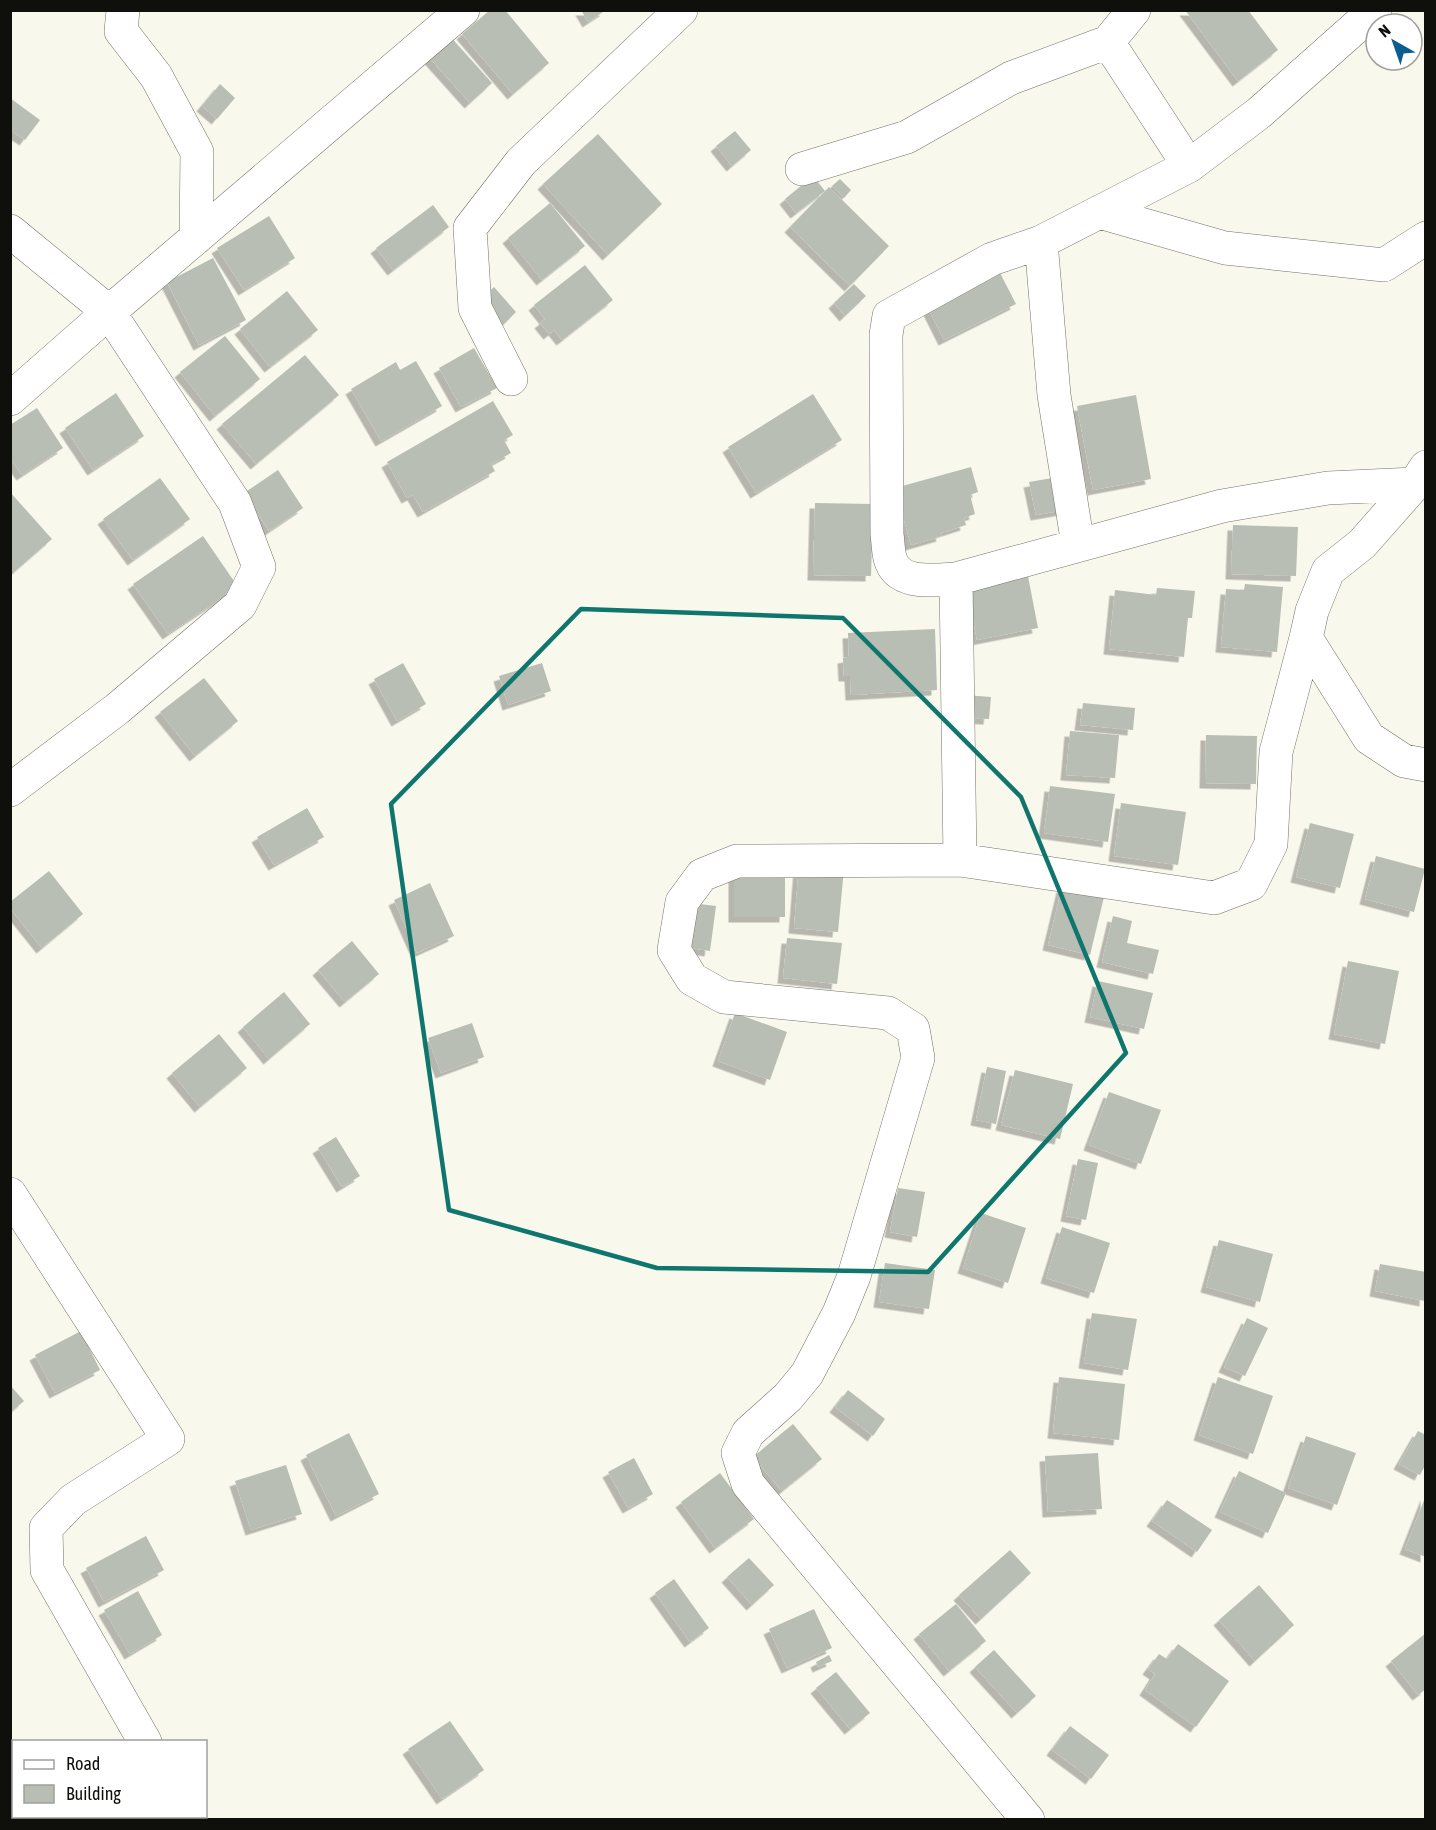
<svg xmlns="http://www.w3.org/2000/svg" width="1436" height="1830" font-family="'Asap Condensed',sans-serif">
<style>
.building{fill:#b8beb4;filter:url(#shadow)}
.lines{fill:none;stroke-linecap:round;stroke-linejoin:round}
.minor-casing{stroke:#737369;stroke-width:34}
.minor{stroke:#fff;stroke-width:33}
.marked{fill:none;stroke:#0f766e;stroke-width:4.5;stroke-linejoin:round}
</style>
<defs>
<filter id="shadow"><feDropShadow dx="-5.5" dy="5.5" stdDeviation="0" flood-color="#0004"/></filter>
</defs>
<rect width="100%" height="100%" fill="#f9f8ed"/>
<path class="building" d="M490 10H505L549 63 513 94 462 34Z
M581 10H606L588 22Z
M1185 10H1248L1278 50 1238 81Z
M448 34 492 83 470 103 426 54Z
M220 84 235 98 217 119 202 106Z
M10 98 40 120 25 140 10 130Z
M735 131 751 150 732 166 716 146Z
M598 134 662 204 608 255 543 184Z
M813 176 825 191 796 213 785 199Z
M840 179 851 190 844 198 832 186Z
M829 187 889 246 850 286 790 227Z
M550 203 585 246 542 280 508 238Z
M433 205 449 227 393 270 376 248Z
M269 216 295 258 244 290 217 248Z
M213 258 246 320 199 345 167 282Z
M585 265 613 300 562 340 554 330 549 334 540 323 545 319 534 305Z
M997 267 1016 304 944 340 925 302Z
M854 284 866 296 845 316 834 303Z
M494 287 516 312 500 328 477 302Z
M287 291 318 330 270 367 240 329Z
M225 336 260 379 215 416 180 372Z
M474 348 497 388 461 407 439 368Z
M305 355 339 395 256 464 222 424Z
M416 361 442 406 381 441 351 389 396 362 400 370Z
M116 393 144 436 93 470 65 428Z
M813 394 842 440 756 493 728 447Z
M1136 395 1151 479 1093 490 1077 406Z
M493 401 513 435 504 440 511 453 491 464 495 471 423 512 413 495 407 498 387 462Z
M37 408 63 448 22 475 10 458V425Z
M971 467 978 492 970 495 975 514 964 518 966 525 941 533 942 536 911 545 895 488Z
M278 470 303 508 269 531 244 493Z
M1058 477 1065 510 1036 515 1029 482Z
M160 478 190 519 133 560 103 519Z
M10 492 52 539 14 572 10 568Z
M815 503 873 504 871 576 813 575Z
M1233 525 1298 527 1296 576 1231 574Z
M203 536 238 587 168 634 133 584Z
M1028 576 1038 628 977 640 967 589Z
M1245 584 1283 587 1277 652 1221 647 1226 589 1244 590Z
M1157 588 1195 591 1192 618H1188L1184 657 1109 649 1115 590 1156 595Z
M935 629 937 690 851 695 850 676H844L843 658 849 657 848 633Z
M403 663 426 704 397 721 374 679Z
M542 663 551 691 508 705 499 676Z
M204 678 238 721 195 756 160 712Z
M965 695 991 697 989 719 963 718Z
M1083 703 1135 708 1133 730 1080 725Z
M1070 731 1119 735 1115 778 1066 775Z
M1206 735 1257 736 1256 784 1205 783Z
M1050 786 1115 794 1108 842 1044 833Z
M1121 803 1186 812 1178 865 1114 856Z
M307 808 324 837 274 865 257 837Z
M1310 823 1354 834 1340 888 1296 877Z
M1376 856 1425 869 1414 912 1365 899Z
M799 866 844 869 838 932 794 928Z
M49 871 83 914 42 948 10 908V902Z
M785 874V917H734V875Z
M430 883 454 936 417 953 394 900Z
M1062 887 1104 897 1090 955 1048 945Z
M691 903 716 906 710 951 685 947Z
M1113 916 1132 921 1127 943 1159 950 1153 974 1102 962Z
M787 938 842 943 837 984 783 978Z
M352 941 379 974 345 1002 318 970Z
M1348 961 1399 971 1385 1044 1334 1034Z
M1098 981 1153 993 1144 1029 1090 1017Z
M284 992 310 1024 269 1059 243 1027Z
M735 1013 787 1032 770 1080 718 1061Z
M472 1023 484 1057 441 1073 428 1038Z
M219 1034 247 1068 200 1107 172 1073Z
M987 1067 1006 1071 996 1124 976 1120Z
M1015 1070 1073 1084 1060 1139 1001 1125Z
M1109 1092 1161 1110 1141 1164 1089 1145Z
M336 1137 360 1176 342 1187 318 1148Z
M1078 1159 1098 1163 1086 1220 1066 1216Z
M898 1188 925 1192 917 1237 890 1232Z
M981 1213 1026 1228 1008 1283 963 1268Z
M1062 1227 1110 1243 1094 1293 1046 1278Z
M1219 1240 1273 1254 1260 1302 1206 1287Z
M885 1263 935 1270 929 1309 879 1302Z
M1380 1264 1426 1272 1425 1301 1375 1291Z
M1092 1313 1137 1319 1128 1370 1084 1363Z
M1247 1318 1268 1328 1245 1376 1224 1367Z
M81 1331 100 1370 55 1393 35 1355Z
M1059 1377 1125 1384 1119 1440 1053 1433Z
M1218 1377 1273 1396 1253 1454 1199 1435Z
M10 1385 24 1401 10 1413Z
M848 1390 885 1419 873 1436 835 1407Z
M793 1424 822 1459 782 1491 753 1457Z
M1418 1431 1426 1435V1464L1420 1475 1399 1464Z
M349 1433 379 1494 336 1516 306 1455Z
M1306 1436 1356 1453 1337 1505 1288 1488Z
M1098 1453 1102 1509 1048 1512 1045 1456Z
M634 1458 653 1494 628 1508 608 1472Z
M286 1465 302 1514 251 1530 235 1481Z
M1239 1471 1286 1493 1268 1533 1220 1512Z
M720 1473 754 1519 715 1548 681 1502Z
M1426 1495V1557L1405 1549Z
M1167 1500 1212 1530 1197 1552 1152 1521Z
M146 1536 164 1570 104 1602 86 1568Z
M1010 1550 1031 1573 981 1619 959 1595Z
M749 1558 774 1585 752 1605 727 1577Z
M674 1579 709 1628 690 1642 655 1593Z
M1259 1585 1294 1625 1255 1661 1219 1620Z
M138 1591 162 1635 130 1654 104 1610Z
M956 1604 986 1641 949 1671 919 1634Z
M814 1609 832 1648 787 1668 769 1629Z
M1426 1633V1689L1418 1695 1391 1661Z
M1178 1644 1229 1681 1196 1727 1145 1690 1155 1674 1148 1669 1159 1654 1167 1659Z
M994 1650 1036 1696 1017 1713 975 1667Z
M829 1655 832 1661 818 1667 816 1662Z
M836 1672 870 1713 850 1729 816 1688Z
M450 1721 484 1770 442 1799 408 1749Z
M1070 1726 1109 1755 1091 1779 1052 1750Z"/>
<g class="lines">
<g class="minor-casing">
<path id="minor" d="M123 10 121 31 156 76 197 152 196 238
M1134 10 1108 42 1189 166
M802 169 907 137 1011 78 1108 42
M1099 212 1225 248 1384 265 1426 238
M10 231 109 312 10 399
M1041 242 1054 395 1078 545
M511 379 475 308 470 228 521 162 681 10
M956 579C934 580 897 586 890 558 888 550 888 541 887 534L886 335 889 316 992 259 1041 242 1189 166 1259 113 1375 10
M1306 638 1369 738 1404 761 1426 765
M10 790 117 709 240 605 259 567 235 503 109 312 463 10
M960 860 956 579 1222 506 1328 488 1415 484
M10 1194 168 1439 73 1500 46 1528 47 1570 145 1742
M183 1820 184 1816
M1028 1820 748 1484 738 1453 748 1433 788 1397 807 1374 839 1313 854 1276 918 1058 913 1029 888 1013 724 997 692 979 674 950 682 902 702 875 737 861 960 860 1214 898 1251 884 1271 844 1276 752 1306 638 1312 611 1328 571 1362 544 1415 484 1426 467"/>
</g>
<use href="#minor" class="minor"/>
</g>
<path class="marked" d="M581 609 843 618 1021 797 1126 1053 928 1272 657 1268 449 1210 391 804Z"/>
<rect width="1436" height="1830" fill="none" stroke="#0f0f0b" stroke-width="24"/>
<rect x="12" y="1740" width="195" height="78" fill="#ffffff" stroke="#9f9f9d" stroke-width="1.5"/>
<rect x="24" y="1760" width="30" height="9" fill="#ffffff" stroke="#9f9f9d" stroke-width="1.5"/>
<text x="66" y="1770" font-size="18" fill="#0f0f0b">Road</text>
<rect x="24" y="1785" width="30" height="18" fill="#b8beb4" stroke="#9f9f9d" stroke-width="1.5"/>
<text x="66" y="1800" font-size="18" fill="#0f0f0b">Building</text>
<g transform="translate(1394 42) rotate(320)"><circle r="28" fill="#ffffff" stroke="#9f9f9d" stroke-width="1.5"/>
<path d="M0-4.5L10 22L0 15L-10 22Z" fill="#0b5e90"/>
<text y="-9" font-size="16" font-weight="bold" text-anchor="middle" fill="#0f0f0b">N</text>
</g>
</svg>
